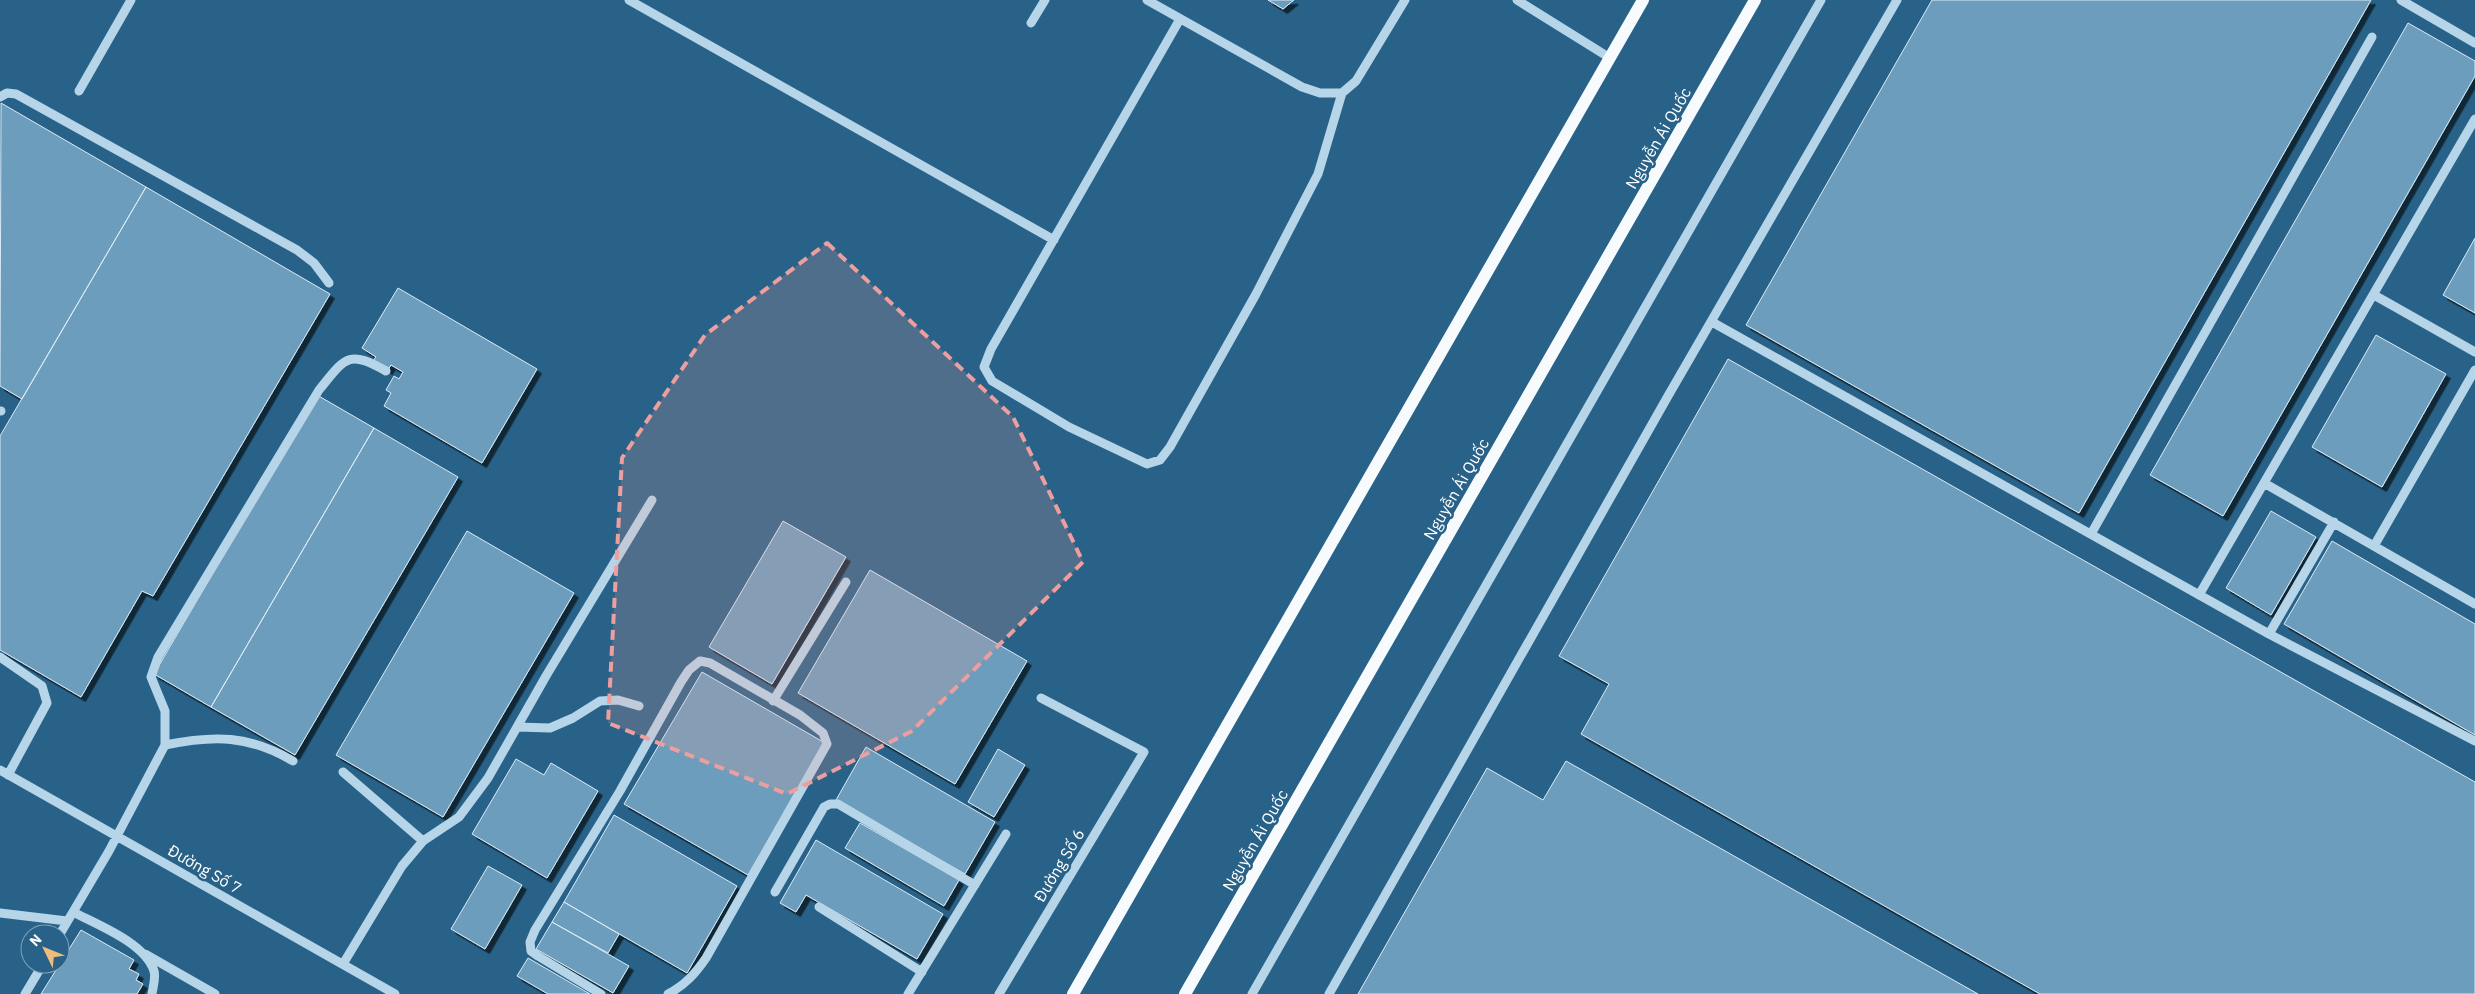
<svg xmlns="http://www.w3.org/2000/svg" width="2475" height="994" font-family="'IBM Plex Sans',sans-serif">
<style>
.building{fill:#6d9dbc;stroke:#d9ebf7;filter:url(#shadow)}
.lines{fill:none;stroke-linecap:round;stroke-linejoin:round}
.minor{stroke:#b6d5e8;stroke-width:9}
.major{stroke:#f8fbfe;stroke-width:12}
.marked{fill:#ed9e9e;fill-opacity:0.2;stroke:#ed9e9e;stroke-width:4;stroke-dasharray:10 6;stroke-linejoin:round}
.labels{text-anchor:middle;dominant-baseline:central;stroke-width:5;stroke-linejoin:round;paint-order:stroke}
.street-label{font-size:16px;fill:#fff;stroke:#296288}
</style>
<defs>
<filter id="shadow"><feDropShadow dx="4.5" dy="4.5" stdDeviation="0" flood-color="#0009"/></filter>
</defs>
<rect width="100%" height="100%" fill="#296288"/>
<path class="building" d="M1268 0H1294L1283 9Z
M1932 0H2371L2079 513 1746 325Z
M2408 23 2475 61V76L2223 516 2150 475Z
M1 103 146 187 22 399 0 386Z
M146 187 330 294 153 596 142 591 81 697 0 650V436Z
M2475 238V313L2443 295Z
M398 288 537 369 482 463 384 406 391 393 386 390 394 376 399 379 403 372 391 365 388 370 373 361 376 357 362 348Z
M2376 335 2446 374 2382 487 2312 447Z
M1728 359 2475 782V994H2040L1581 734 1609 684 1559 656Z
M317 395 374 428 211 707 154 674Z
M374 428 458 477 295 755 211 707Z
M2271 511 2316 537 2271 615 2226 588Z
M783 521 846 557 772 684 709 647Z
M467 531 574 593 443 817 336 755Z
M2332 541 2475 624V735L2284 624Z
M870 570 1027 661 955 784 798 693Z
M702 672 825 743 748 875 624 804Z
M866 747 995 822 965 874 836 800Z
M998 749 1025 765 994 817 968 802Z
M516 759 544 775 551 763 598 791 547 878 472 834Z
M1566 761 1978 994H1358L1487 768 1543 800Z
M614 815 737 886 687 973 564 902Z
M860 823 959 880 944 906 845 848Z
M816 840 943 914 917 959 806 895 796 912 780 903Z
M488 866 522 885 485 949 451 929Z
M564 902 619 934 608 953 552 922Z
M552 922 629 966 613 993 536 949Z
M81 930 134 960 129 969 139 974 136 980 143 984 137 994H41Z
M528 958 590 994H548L517 976Z"/>
<g class="lines">
<path class="minor" d="M629 0 1054 240
M1147 0 1302 87 1320 93H1342L1356 81 1405 0
M1517 0 1610 58
M2401 0 2475 43
M1180 19 991 349 984 367 992 381 1069 427 1147 464 1160 460 1170 447 1256 294 1318 174 1342 93
M1031 23 1045 0
M79 91 131 0
M0 97 7 93 16 94 297 250 314 263 329 283
M2374 295 2475 352
M1712 322 2269 634 2475 741
M0 411H1
M2264 483 2475 604
M2091 534 2372 37
M2374 546 2475 370
M2199 595 2475 119
M2269 634 2334 522
M0 657 42 686 47 703 8 775
M773 701 846 582
M517 727 550 728 573 718 600 701 618 700 639 706
M165 745C214 735 249 735 293 761
M0 770 395 994
M343 772 423 841
M775 892 824 807 830 804H838L975 885
M819 907 922 972
M73 912C98 925 145 943 154 971 156 977 153 987 152 994
M0 913 67 921
M60 934 109 851 165 745V711L151 677 158 657 319 390C345 358 348 349 386 371
M145 954 215 994
M343 964 402 866 423 841 459 817 488 778 546 676 652 500
M25 994 43 964
M601 994 538 956 531 951 530 942 535 930 620 791 681 682 689 670 700 661 710 663 800 715 823 733 827 744 706 958C695 974 685 985 668 994
M908 994 1006 834
M999 994 1144 752 1041 698
M1252 994 1821 0
M1329 994 1668 396 1897 0"/>
<path class="major" d="M1073 994 1643 0
M1185 994 1755 0"/>
</g>
<path class="marked" d="M827 243 1013 417 1083 562 912 731 787 794 608 723 622 458 705 335Z"/>
<g class="labels">
<g class="street-label">
<text transform="translate(1658 138) rotate(-60)">Nguyễn Ái Quốc</text>
<text transform="translate(1456 489) rotate(-60)">Nguyễn Ái Quốc</text>
<text transform="translate(1255 840) rotate(-60)">Nguyễn Ái Quốc</text>
<text transform="translate(1059 865) rotate(-59)">Đường Số 6</text>
<text transform="translate(205 869) rotate(30)">Đường Số 7</text>
</g>
</g>
<g transform="translate(45 949) rotate(313)"><circle r="24" fill="#296288" stroke="#7fa1b8"/>
<path d="M0-4L9 19L0 12L-9 19Z" fill="#efbc7d"/>
<text y="-8" font-size="14" font-weight="bold" text-anchor="middle" fill="#ffffff">N</text>
</g>
</svg>
